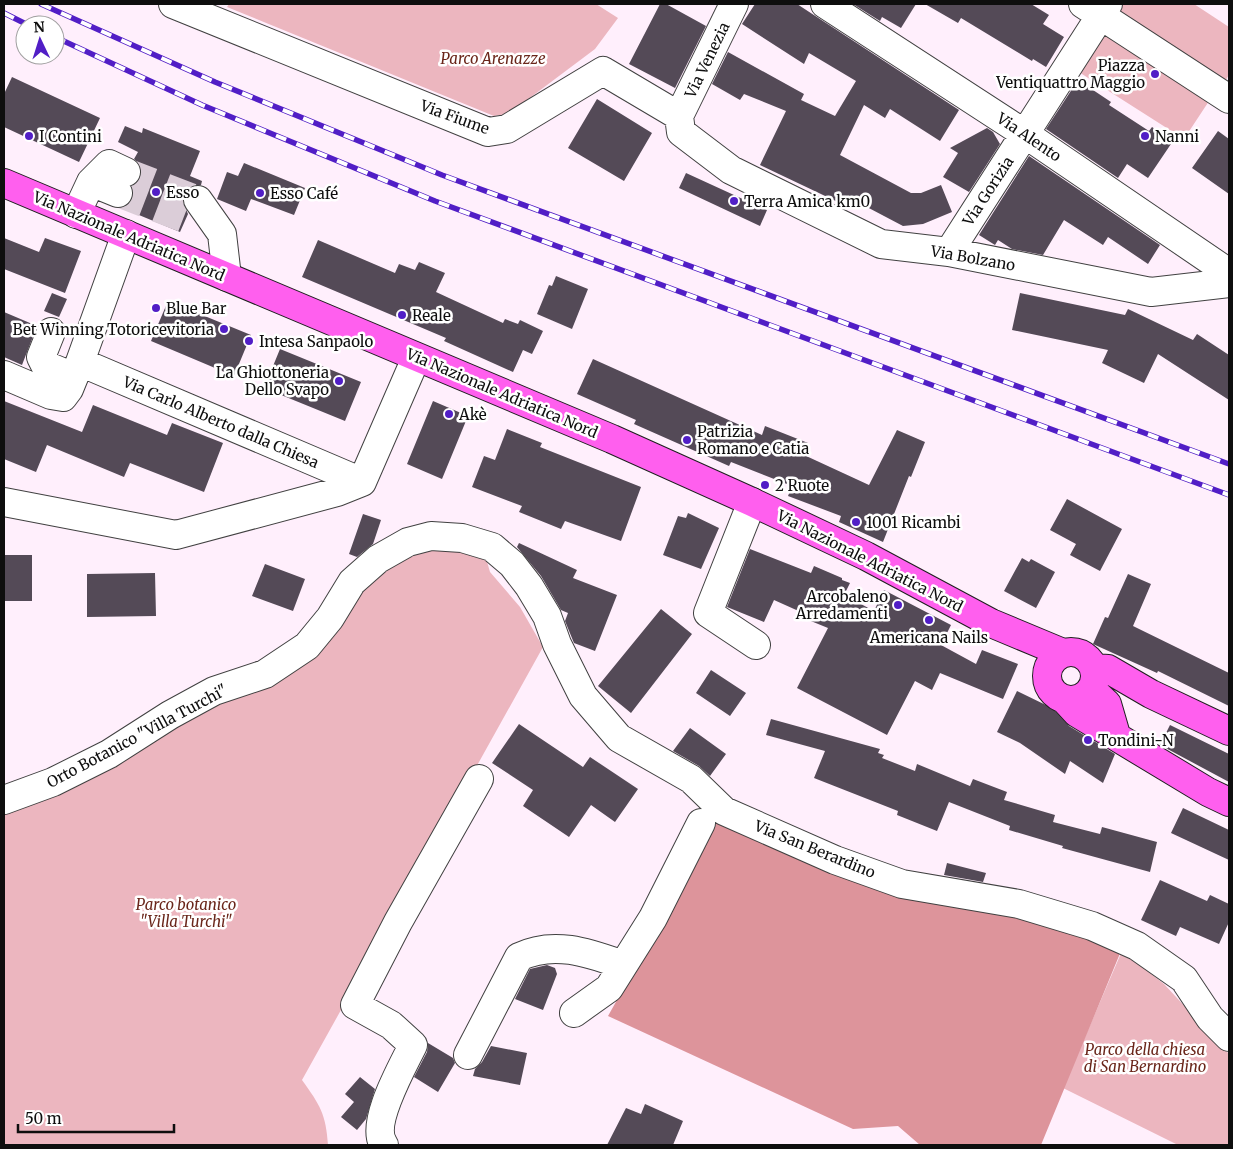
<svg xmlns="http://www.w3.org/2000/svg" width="1233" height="1149" font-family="Merriweather,serif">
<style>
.green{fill:#ecb6bf}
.forest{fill:#dd949b}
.building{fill:#544a57}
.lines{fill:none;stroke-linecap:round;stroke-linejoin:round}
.minor-tunnel{stroke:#dbcdd8;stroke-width:28;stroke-dasharray:28 14;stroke-linecap:butt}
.minor-casing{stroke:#414141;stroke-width:30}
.major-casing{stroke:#1f1f1f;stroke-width:30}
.minor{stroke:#fff;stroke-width:28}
.major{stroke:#ff5fee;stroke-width:28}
.rail-casing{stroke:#511ec6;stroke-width:5.5}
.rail{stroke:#fff;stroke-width:4;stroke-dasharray:11;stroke-linecap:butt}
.poi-dot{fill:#511ec6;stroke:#fff;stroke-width:2}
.labels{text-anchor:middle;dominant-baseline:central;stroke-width:5;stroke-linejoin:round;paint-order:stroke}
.park-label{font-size:15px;font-style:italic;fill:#6a261a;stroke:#fff}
.street-label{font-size:15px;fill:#0e0e0e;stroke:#fff}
.poi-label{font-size:15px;fill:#0e0e0e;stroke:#fff;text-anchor:start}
</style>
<rect width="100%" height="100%" fill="#ffeffc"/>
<path class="green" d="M229 4H596L618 18 595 49 515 109 507 114 494 116 227 7Z
M1113 4H1194L1229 27V75L1221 87 1106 14Z
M1100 22 1213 95 1184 139 1071 67Z
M482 544 490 572 520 607 543 647 302 1080C320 1105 326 1114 328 1145H4V793L301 645 376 554Z
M1122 951 1164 984 1229 1054V1145H1178L1063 1088Z"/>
<path class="forest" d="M720 817 1086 932 1121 951 1041 1145H920L898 1126 853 1129 608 1016Z"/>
<path class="building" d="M660 4H666L706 26 675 88 629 64Z
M755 4H797L959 110 940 141 890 109 885 118 864 105 840 155 911 193H921L941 185 952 212 923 224 903 226 846 196 842 204 760 165 786 111 744 94 740 100 712 84 728 52 804 94 801 100 835 116 856 81 809 53 804 64 742 24Z
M853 4H916L901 28 882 17 880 21Z
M925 4H1031L1049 15 1043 24 1064 37 1046 67 1033 59 1032 61 961 18 958 23Z
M12 77 100 118 79 162 4 127V94Z
M1078 80 1111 102 1109 105 1149 131 1152 127 1173 141 1148 178 1127 164 1118 178 1046 129Z
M597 99 652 133 624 181 568 148Z
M125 126 142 133 143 128 200 151 190 176 202 181 201 185 189 187 184 194 183 202 188 214 180 232 122 208 132 199V186L140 179 142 171 139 164 134 159 138 152 118 142Z
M987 128 993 132 1000 144 969 192 943 177 958 153 950 148Z
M1218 131 1229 139V194L1192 168Z
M1029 156 1160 245 1148 264 1108 237 1103 245 1064 220 1043 255 1012 249 998 240 995 245 979 235Z
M244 163 305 188 294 215 251 199 246 211 217 199 227 172 238 176Z
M686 173 767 210 760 226 679 188Z
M4 238 39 252 45 238 81 251 65 293 4 269Z
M318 240 395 273 399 264 415 270 419 262 445 273 436 292 503 323 505 319 518 324 520 320 543 331 532 354 523 350 513 372 444 341 446 338 302 277Z
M556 276 588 289 572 329 537 314 549 285 552 286Z
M52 293 67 299 59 317 44 311Z
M1020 293 1125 315 1128 309 1193 340 1197 334 1229 355V400L1158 354 1144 383 1102 363 1108 350 1012 330Z
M168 301 251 335 234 376 151 341Z
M4 312 37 326 22 365 4 357Z
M280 349 361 382 345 421 264 388Z
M593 359 762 435 765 426 808 443 804 455 869 485 897 430 925 442 911 477 909 476 883 542 839 522 841 516 788 496 792 486 731 462 729 466 634 424 636 420 577 394Z
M4 401 82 432 93 405 167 435 172 423 223 443 204 492 130 463 124 477 47 445 36 472 4 459Z
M433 401 468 416 442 479 407 464Z
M507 429 542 443 540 447 641 487 621 541 565 521 561 529 519 512 522 506 472 487 484 456 495 460Z
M1067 499 1122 529 1100 571 1070 555 1076 544 1050 530Z
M688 513 719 528 701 569 663 555 678 516 686 518Z
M363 514 381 520 373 544 357 557 349 554Z
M519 543 577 570 573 578 617 595 595 651 574 643 565 621 568 613 561 610 541 576 517 547Z
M750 549 811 573 814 566 842 578V580L850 583 844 595 874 611 884 590 951 625 941 645 976 664 982 650 1018 664 1003 699 940 673 932 690 915 681 887 735 797 688 828 628 801 617 803 613 774 600 764 622 727 607Z
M4 555H32V601H4Z
M1022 558 1029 562 1031 559 1055 572 1036 608 1004 591Z
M265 564 305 579 293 611 252 596Z
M155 573 156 616 87 617V574Z
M1128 574 1151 584 1133 626 1229 673V706L1158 671 1157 673 1093 644 1105 617 1108 618Z
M661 609 692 634 631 713 598 686Z
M711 670 746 693 730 716 696 693Z
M1017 691 1052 708 1069 726 1115 754 1103 783 1070 761 1065 774 1020 743 997 732Z
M771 719 880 749 878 753 884 755 882 758 915 771 917 764 970 786 973 779 1007 792 1004 800 1055 815 1053 822 1100 834 1102 827 1157 842 1150 872 1062 848 1063 846 1009 830 1010 826 949 802 937 831 897 815 898 811 814 778 825 751 766 735Z
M519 724 583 767 590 757 638 789 615 822 591 805 569 837 523 806 533 790 492 763Z
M1170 725 1229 754V782L1160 745Z
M690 728 726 754 710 776 699 766 673 751Z
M1183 808 1229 830V860L1171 833Z
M947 863 986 873 983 882 944 875Z
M1160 880 1207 901 1210 895 1229 904V922L1219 944 1180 927 1176 936 1141 920Z
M547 965 555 968 557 974 543 1010 515 999 530 969Z
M428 1043 453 1058 455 1063 438 1092 414 1077 427 1052Z
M491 1046 527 1053 520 1085 473 1076 475 1069 482 1062Z
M360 1077 375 1089 366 1119 357 1130 341 1117 354 1102 345 1094Z
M645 1104 683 1121 673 1145H607L626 1108 641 1114Z"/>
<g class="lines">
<path class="minor-tunnel" d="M126 172 198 200
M118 193 188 220"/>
<g class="minor-casing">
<path id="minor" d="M173 4 488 132 507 129 603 71 679 116 681 132 731 170 881 244 949 252 1151 292 1229 283
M825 4 1025 134 1229 273
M1083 4 1229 99
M679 116 734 4
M91 182 118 193
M198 200 222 234 227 277
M76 214 91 182 109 164 126 172
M126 234 80 362 362 482 416 358
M949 252 1108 4
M51 332 41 357 45 365 74 377
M4 375 51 395 63 397 69 389 80 362
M4 502 176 535 337 492 362 482
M752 502 708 613 756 645
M4 800 53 782 109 754 170 715 214 691 265 674 307 646 330 618 352 582 378 559 408 542 431 536 462 538 492 547 512 564 529 586 547 616 557 644 583 696 619 738 691 779 724 811 835 860 902 884 1019 904 1092 926 1137 946 1184 979 1210 1018 1229 1037
M574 1013 609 988 653 918 701 823
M468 1055 519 957C554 940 589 953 623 965
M384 1145C369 1124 403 1066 413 1045L391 1025 355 1005 398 922 479 779"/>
</g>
<g class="major-casing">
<path id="major" d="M4 183 612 439 752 502 866 556 991 623 1063 653
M1047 676a24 24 0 1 1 48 0a24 24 0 1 1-48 0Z
M1094 668 1108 669 1151 694 1229 731
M1091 689 1107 704 1116 735
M1065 700 1077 713 1208 792 1229 802"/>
</g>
<use href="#minor" class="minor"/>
<use href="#major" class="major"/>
<g class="rail-casing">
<path id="rail" d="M41 4 215 82 442 175 1229 464
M4 13 28 25
M55 37 202 105 435 201 1229 495"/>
</g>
<use href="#rail" class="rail"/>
</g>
<g class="poi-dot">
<circle cx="1155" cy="74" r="5"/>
<circle cx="29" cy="136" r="5"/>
<circle cx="1145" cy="136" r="5"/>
<circle cx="156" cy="192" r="5"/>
<circle cx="260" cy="193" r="5"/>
<circle cx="734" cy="201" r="5"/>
<circle cx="156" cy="308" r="5"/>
<circle cx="402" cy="315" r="5"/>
<circle cx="224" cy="329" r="5"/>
<circle cx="249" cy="341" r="5"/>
<circle cx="339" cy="381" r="5"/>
<circle cx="449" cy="414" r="5"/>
<circle cx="687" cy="440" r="5"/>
<circle cx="765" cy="485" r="5"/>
<circle cx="856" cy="522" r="5"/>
<circle cx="898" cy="605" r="5"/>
<circle cx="929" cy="620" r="5"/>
<circle cx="1088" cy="740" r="5"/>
</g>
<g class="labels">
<g class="park-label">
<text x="493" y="58">Parco Arenazze</text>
<text x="186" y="904">Parco botanico<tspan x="186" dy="17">"Villa Turchi"</tspan></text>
<text x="1145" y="1049">Parco della chiesa<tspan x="1145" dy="17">di San Bernardino</tspan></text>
</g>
<g class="street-label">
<text transform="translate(707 60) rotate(-64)">Via Venezia</text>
<text transform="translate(455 117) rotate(20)">Via Fiume</text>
<text transform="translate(1029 137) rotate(34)">Via Alento</text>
<text transform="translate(988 191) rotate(-57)">Via Gorizia</text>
<text transform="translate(129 236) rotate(23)">Via Nazionale Adriatica Nord</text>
<text transform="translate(973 258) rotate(10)">Via Bolzano</text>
<text transform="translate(502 393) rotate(23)">Via Nazionale Adriatica Nord</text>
<text transform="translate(221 422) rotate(23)">Via Carlo Alberto dalla Chiesa</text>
<text transform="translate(870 561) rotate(27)">Via Nazionale Adriatica Nord</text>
<text transform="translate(137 736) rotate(-28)">Orto Botanico "Villa Turchi"</text>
<text transform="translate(815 849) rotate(22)">Via San Berardino</text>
</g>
<g class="poi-label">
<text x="1145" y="65" text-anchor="end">Piazza<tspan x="1145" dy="17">Ventiquattro Maggio</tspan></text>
<text x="39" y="136">I Contini</text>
<text x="1155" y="136">Nanni</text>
<text x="166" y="192">Esso</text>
<text x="270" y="193">Esso Café</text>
<text x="744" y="201">Terra Amica km0</text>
<text x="166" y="308">Blue Bar</text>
<text x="412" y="315">Reale</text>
<text x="214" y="329" text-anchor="end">Bet Winning Totoricevitoria</text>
<text x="259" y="341">Intesa Sanpaolo</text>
<text x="329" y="372" text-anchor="end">La Ghiottoneria<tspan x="329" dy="17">Dello Svapo</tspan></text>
<text x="459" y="414">Akè</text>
<text x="697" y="431">Patrizia<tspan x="697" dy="17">Romano e Catia</tspan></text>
<text x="775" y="485">2 Ruote</text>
<text x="866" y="522">1001 Ricambi</text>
<text x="888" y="596" text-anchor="end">Arcobaleno<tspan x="888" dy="17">Arredamenti</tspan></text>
<text x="929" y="637" text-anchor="middle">Americana Nails</text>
<text x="1098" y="740">Tondini-N</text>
</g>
</g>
<rect width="1233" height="1149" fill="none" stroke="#0e0e0e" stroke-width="10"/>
<g transform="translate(40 40) rotate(356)"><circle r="24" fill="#ffffff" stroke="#9f9f9f"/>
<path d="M0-4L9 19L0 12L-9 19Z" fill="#511ec6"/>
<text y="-8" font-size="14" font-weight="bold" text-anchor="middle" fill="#0e0e0e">N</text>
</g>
<path d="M18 1124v8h156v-8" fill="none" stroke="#0e0e0e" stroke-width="2.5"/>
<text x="25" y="1124" font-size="15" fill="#0e0e0e" stroke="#ffffff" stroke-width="4" paint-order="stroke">50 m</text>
</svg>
